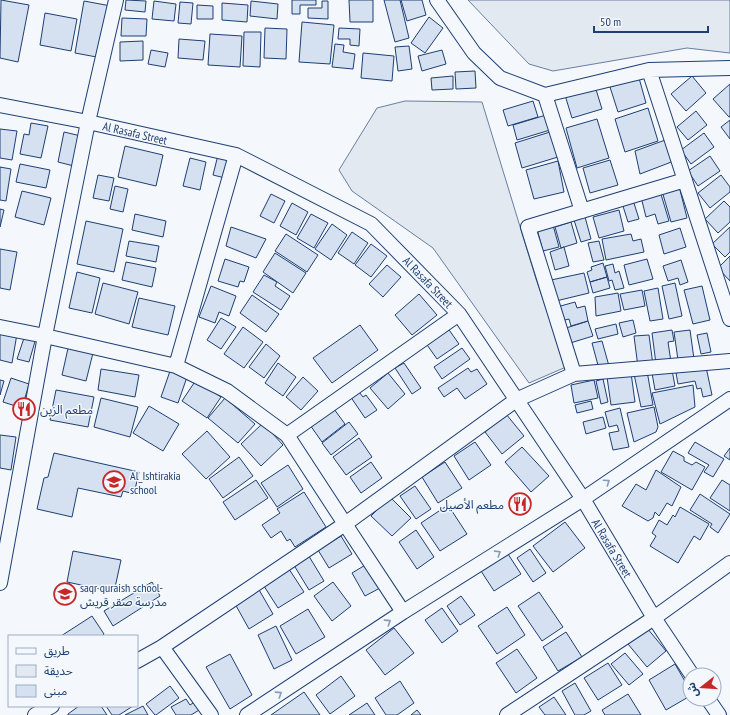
<svg xmlns="http://www.w3.org/2000/svg" width="730" height="715" font-family="'PT Sans Narrow','Noto Sans Arabic',sans-serif">
<style>
.green{fill:#e3e9f0;stroke:#687fa3}
.building{fill:#d5e0f0;stroke:#1d3f73}
.lines{fill:none;stroke-linecap:round;stroke-linejoin:round}
.street-casing{stroke:#1d3f73;stroke-width:16}
.street{stroke:#f4f7fb;stroke-width:14}
.oneway{stroke:#889bb7}
.labels{text-anchor:middle;dominant-baseline:central;stroke-width:3;stroke-linejoin:round;paint-order:stroke}
.street-label{font-size:12px;fill:#1d3f73;stroke:#f4f7fb}
.poi-label{font-size:12px;fill:#1d3f73;stroke:#f4f7fb;text-anchor:start}
</style>
<rect width="100%" height="100%" fill="#f4f7fb"/>
<path class="green" d="M468 0H730V53L687 48 553 71 529 64Z
M405 101 482 102 536 279 566 367 529 383 433 248 352 191 339 170 377 108Z"/>
<path class="building" d="M1 0 29 5 18 62 0 58Z
M126 0 146 1 145 12 125 10Z
M292 0H316V5H300V14H292Z
M349 0H373V22H350Z
M384 0H400L409 38 395 42Z
M401 0H422L426 15 407 21Z
M84 1 111 6 102 58 75 53Z
M154 1 176 4 174 21 152 19Z
M251 1 278 4 277 19 250 16Z
M322 1H328V19L308 18V8H322Z
M180 2 193 3 191 24 178 23Z
M222 3 248 5 247 22 222 20Z
M197 5 213 6V19H197Z
M45 13 77 19 71 51 40 45Z
M429 17 443 28 425 53 411 43Z
M122 18 147 19 146 36H121Z
M302 22 334 25 330 64 299 62Z
M265 28 287 29 286 59 264 58Z
M339 28 360 29 359 46 350 45V39H338Z
M244 32H261L260 67 243 66Z
M210 34 242 36 240 67 208 65Z
M179 39 205 41 203 60 178 58Z
M143 41V60L120 61V42Z
M335 44 344 45 343 52 355 54 353 69 332 67Z
M409 46 412 69 398 71 395 47Z
M151 50 168 53 165 67 148 64Z
M442 50 446 64 422 71 418 56Z
M363 53 394 56 392 81 361 78Z
M475 71 476 88 456 89 455 72Z
M453 76V89L432 90 431 78Z
M692 76 706 93 686 111 671 94Z
M639 78 646 103 618 112 610 87Z
M594 83 602 109 572 118 564 92Z
M730 84V117H729L713 99Z
M533 101 538 117 508 126 503 110Z
M648 108 658 141 625 152 615 119Z
M696 111 707 125 688 140 677 127Z
M546 115 550 130 517 140 513 125Z
M597 119 609 158 577 168 566 128Z
M730 120V139L721 127Z
M31 123 48 126 41 158 20 154 24 134 29 135Z
M0 129 17 131 12 160 0 158Z
M64 132 81 136 74 166 58 162Z
M550 132 558 157 522 168 515 143Z
M704 133 714 147 691 164 681 150Z
M668 139 674 161 640 174 635 151Z
M125 146 163 155 156 186 118 177Z
M218 155 230 159 225 178 213 175Z
M710 156 720 171 698 186 688 171Z
M190 158 206 162 200 190 183 186Z
M610 160 618 185 590 193 583 168Z
M558 161 564 192 534 199 526 170Z
M20 164 50 170 46 188 16 182Z
M0 167 11 169 6 201 0 200Z
M98 175 114 178 109 201 93 198Z
M721 175 730 187V192L710 208 698 193Z
M115 186 128 189 123 212 110 209Z
M679 186 687 218 671 222 662 191Z
M22 191 51 198 44 225 15 217Z
M660 191 669 221 658 224 655 214 646 217 641 197Z
M271 194 285 201 274 223 260 216Z
M633 200 639 219 628 222 622 203Z
M724 201 730 207V222L718 233 705 219Z
M292 203 308 212 296 235 280 226Z
M0 209 4 210 0 227Z
M619 210 624 231 599 238 593 217Z
M135 214 166 221 163 237 132 230Z
M311 214 328 223 314 248 297 238Z
M585 217 591 239 581 242 574 220Z
M86 221 123 229 114 272 77 264Z
M571 222 577 243 561 248 555 227Z
M332 224 347 235 331 260 315 249Z
M553 225 559 247 543 251 537 229Z
M231 227 266 239 256 258 226 246Z
M730 227V252L725 257 712 244Z
M680 228 686 247 664 254 659 235Z
M352 232 368 243 354 264 338 253Z
M286 234 318 255 307 272 275 251Z
M631 234 633 241 641 239 644 252 606 260 602 239Z
M129 241 159 246 156 262 126 256Z
M599 241 604 260 593 262 588 243Z
M371 244 387 256 371 277 355 265Z
M564 247 569 266 555 270 550 252Z
M0 249 17 252 10 290 0 288Z
M275 253 306 273 293 293 263 272Z
M730 256V281L718 268Z
M225 259 249 267 244 282 240 281 238 287 218 281Z
M647 259 653 279 629 285 624 265Z
M681 260 688 282 680 285 678 278 668 281 663 266Z
M126 262 156 268 152 287 122 280Z
M603 263 607 277 590 282 587 272 592 270 591 267Z
M613 264 615 273 619 271 624 288 615 290 612 280 609 281 605 266Z
M387 265 401 277 383 297 369 284Z
M77 272 100 278 92 313 69 308Z
M584 273 589 293 556 301 551 280Z
M264 275 277 282 275 286 290 296 281 310 253 292Z
M607 277 610 288 593 293 590 282Z
M103 283 138 292 129 324 95 314Z
M675 283 682 316 669 319 662 286Z
M211 286 236 296 229 316 219 312 215 323 199 317Z
M702 286 710 320 693 324 684 290Z
M658 288 663 319 650 321 644 291Z
M642 290 645 306 624 310 620 294Z
M618 293 621 311 596 316 595 297Z
M419 294 437 315 412 335 395 315Z
M252 295 279 314 266 332 240 313Z
M139 298 175 306 168 335 132 327Z
M575 302 577 308 585 306 588 321 571 326 569 319 561 321 557 307Z
M221 318 236 327 221 349 207 340Z
M633 320 636 333 623 337 619 323Z
M588 321 593 336 567 344 563 329Z
M616 324 618 334 598 339 595 329Z
M360 325 378 350 332 383 313 358Z
M243 327 263 342 244 368 224 354Z
M447 327 459 344 437 359 425 342Z
M672 330 674 341 668 342 671 362 656 364 652 333Z
M690 330 694 359 678 360 674 332Z
M0 331 17 334 12 363 0 360Z
M707 333 711 352 701 354 697 335Z
M25 335 36 338 29 362 17 359Z
M649 335 653 365 638 367 634 336Z
M602 341 609 366 599 369 592 343Z
M69 344 94 349 86 381 62 375Z
M266 344 280 356 264 378 249 367Z
M462 348 470 359 442 379 434 367Z
M278 363 296 377 283 396 265 383Z
M404 363 421 388 412 394 395 368Z
M706 367 712 395 703 397 701 388 697 389 695 381 678 384 676 373Z
M468 368 471 372 477 369 487 384 465 399 457 388 444 397 438 388Z
M101 369 139 375 135 397 98 390Z
M672 370 675 386 655 390 652 373Z
M170 371 187 377 178 403 161 397Z
M647 371 653 405 641 407 634 374Z
M388 373 405 394 388 409 370 388Z
M631 373 635 402 611 405 607 377Z
M303 377 318 391 301 410 286 397Z
M11 378 29 384 22 408 3 402Z
M603 379 608 402 601 404 596 381Z
M0 380 4 381 0 395Z
M196 380 221 397 207 418 182 401Z
M594 380 598 398 574 403 571 385Z
M693 385 695 407 660 424 652 393Z
M356 388 363 397 366 395 377 410 365 418 348 393Z
M56 390 94 397 88 427 50 420Z
M101 398 138 407 130 437 94 427Z
M225 398 255 424 238 443 208 418Z
M591 401 593 409 577 413 575 405Z
M149 406 179 424 163 451 133 433Z
M654 407 658 427 656 432 634 442 627 413Z
M620 408 629 447 613 450 609 433 619 431 617 425 609 427 605 412Z
M334 409 345 424 322 442 310 425Z
M506 414 524 436 502 454 485 432Z
M603 417 606 428 586 434 583 422Z
M349 422 358 434 331 455 322 443Z
M263 423 283 445 261 466 241 444Z
M207 431 230 457 206 479 182 454Z
M0 435 16 437 11 470 0 468Z
M359 438 372 457 346 475 333 457Z
M475 442 491 465 469 480 454 456Z
M695 442 724 459 713 477 704 472 709 465 688 453Z
M522 447 549 476 531 492 505 462Z
M730 448V460L724 456Z
M673 451 684 457V461L692 465 696 462 705 467 692 490 661 472Z
M54 453 139 472 134 494 123 491 121 497 78 488 72 517 37 509 44 478 48 477Z
M239 457 253 476 223 498 209 479Z
M371 462 382 478 361 493 350 477Z
M445 462 462 488 438 503 422 477Z
M288 465 303 489 277 507 261 483Z
M656 470 681 487 672 506 667 503 659 516 655 512 653 518 648 521 622 506 636 484 646 490Z
M256 480 268 498 235 520 223 502Z
M722 480 730 485V511L710 498Z
M415 486 431 509 416 519 400 496Z
M304 492 326 527 295 547 290 539 287 541 281 531 271 538 262 525 280 513 277 509Z
M700 494 730 514 718 533 710 527 712 524 690 510Z
M390 497 411 518 392 536 371 516Z
M448 505 467 534 440 551 421 523Z
M680 507 709 524 700 540 694 536 678 563 650 546 656 536 652 533 659 520 667 525 673 515 675 517Z
M565 522 585 548 553 572 533 546Z
M416 530 434 557 417 569 399 542Z
M341 536 352 554 329 568 318 550Z
M530 549 546 573 533 582 517 558Z
M73 551 121 560 114 592 67 582Z
M307 553 324 581 309 590 292 562Z
M508 554 521 574 494 591 481 571Z
M367 564 380 588 365 596 352 573Z
M287 566 304 592 278 608 262 583Z
M152 582 160 596 113 626 104 611Z
M333 582 351 606 332 621 314 596Z
M258 588 273 614 249 629 234 602Z
M539 592 563 627 542 641 518 606Z
M461 596 475 615 460 625 447 606Z
M507 607 525 635 497 654 478 626Z
M442 608 458 631 442 643 425 620Z
M308 609 325 637 296 654 280 626Z
M92 616 104 634 102 636H61Z
M276 626 292 660 274 669 258 635Z
M394 628 414 653 385 675 366 650Z
M647 628 666 651 647 667 628 644Z
M566 632 582 657 558 671 543 647Z
M517 649 537 678 516 693 496 663Z
M625 653 643 674 629 685 611 664Z
M230 654 252 695 230 709 206 667Z
M608 663 622 685 598 700 584 678Z
M675 664 690 690V696L666 710 649 680Z
M341 676 355 696 330 714 316 695Z
M400 681 414 703 397 715H386L375 698Z
M575 683 591 711 584 715H575L562 691Z
M170 686 179 698 156 715H155L146 704Z
M304 692 320 715H271Z
M628 694 641 715H605L602 710Z
M554 697 566 715H545L539 707Z
M186 699 190 705 199 699 204 707 191 715H176L171 707Z
M367 703 375 715H349Z
M79 706H101L107 715H68V714Z
M106 706H133L119 715H112Z
M143 706 148 715H125Z
M417 710 421 715H411Z"/>
<g class="lines">
<g class="street-casing">
<path id="street" d="M437 0 474 53 500 78 545 95 582 211
M649 70 730 319
M545 95 649 70 730 68
M0 105 88 122 236 155 371 224 459 314 583 499 654 618 692 675
M0 327 45 336 176 366 227 391 287 435 345 524 403 612
M176 366 236 155
M574 374 528 227 685 180
M287 435 459 314
M0 583 45 336 88 122 116 0
M162 647 211 715
M137 661 162 647 345 524 516 400 574 374 730 361
M708 699 719 715
M35 715 52 706
M247 715 403 612 583 499 730 399
M507 715 654 618 730 563"/>
</g>
<use href="#street" class="street"/>
</g>
<defs><path id="oneway-chevron" d="M-2-3.5L2.5 0L-2 3.5" fill="none" stroke-width="1.6" stroke-linecap="round" stroke-linejoin="round"/></defs>
<g class="oneway">
<use href="#oneway-chevron" transform="translate(607 482) rotate(-34)"/>
<use href="#oneway-chevron" transform="translate(498 553) rotate(-32)"/>
<use href="#oneway-chevron" transform="translate(388 622) rotate(-33)"/>
<use href="#oneway-chevron" transform="translate(279 694) rotate(-33)"/>
</g>
<defs>
<g id="restaurant-ring" transform="scale(1.15)"><circle r="9.5" fill="#f4f7fb" stroke="#c62828" stroke-width="1.5"/><path d="M-5-6h1v4h1v-4h1v4h1v-4h1v5L-1.5 .5V6h-2V.5L-5-1ZM5-6V6H3V1.5H1.5Q1.5-4 5-6Z" fill="#c62828"/></g>
<g id="school-ring" transform="scale(1.15)"><circle r="9.5" fill="#f4f7fb" stroke="#c62828" stroke-width="1.5"/><path d="M0-5L7-2L0 1L-7-2ZM-4 1L0 2.5L4 1V4Q0 6-4 4Z" fill="#c62828"/></g>
</defs>
<g fill-rule="evenodd">
<use href="#restaurant-ring" x="24" y="409"/>
<use href="#school-ring" x="114" y="482"/>
<use href="#restaurant-ring" x="520" y="504"/>
<use href="#school-ring" x="65" y="594"/>
</g>
<g class="labels">
<g class="street-label">
<text transform="translate(135 133) rotate(13)">Al Rasafa Street</text>
<text transform="translate(428 282) rotate(46)">Al Rasafa Street</text>
<text transform="translate(612 548) rotate(59)">Al Rasafa Street</text>
</g>
<g class="poi-label">
<text x="40" y="409">مطعم الزين</text>
<text x="130" y="475">Al_Ishtirakia<tspan x="130" dy="14">school</tspan></text>
<text x="504" y="504" text-anchor="end">مطعم الأصيل</text>
<text x="80" y="587">saqr quraish school-<tspan x="80" dy="14">مدرسة صقر قريش</tspan></text>
</g>
</g>
<rect x="8" y="635" width="130" height="72" fill="#f4f7fb" stroke="#9eadc5"/>
<rect x="16" y="648" width="20" height="6" fill="#f4f7fb" stroke="#9eadc5"/>
<text x="44" y="655" font-size="12" fill="#1d3f73">طريق</text>
<rect x="16" y="665" width="20" height="12" fill="#e3e9f0" stroke="#9eadc5"/>
<text x="44" y="675" font-size="12" fill="#1d3f73">حديقة</text>
<rect x="16" y="685" width="20" height="12" fill="#d5e0f0" stroke="#9eadc5"/>
<text x="44" y="695" font-size="12" fill="#1d3f73">مبنى</text>
<g transform="translate(702 687) rotate(253)"><circle r="19" fill="#f4f7fb" stroke="#9eadc5"/>
<path d="M0-3L7 15L0 10L-7 15Z" fill="#c62828"/>
<text y="-6" font-size="11" font-weight="bold" text-anchor="middle" fill="#1d3f73">ش</text>
</g>
<path d="M594 26v6h114v-6" fill="none" stroke="#1d3f73" stroke-width="2"/>
<text x="600" y="26" font-size="12" fill="#1d3f73" stroke="#f4f7fb" stroke-width="3" paint-order="stroke">50 m</text>
</svg>
